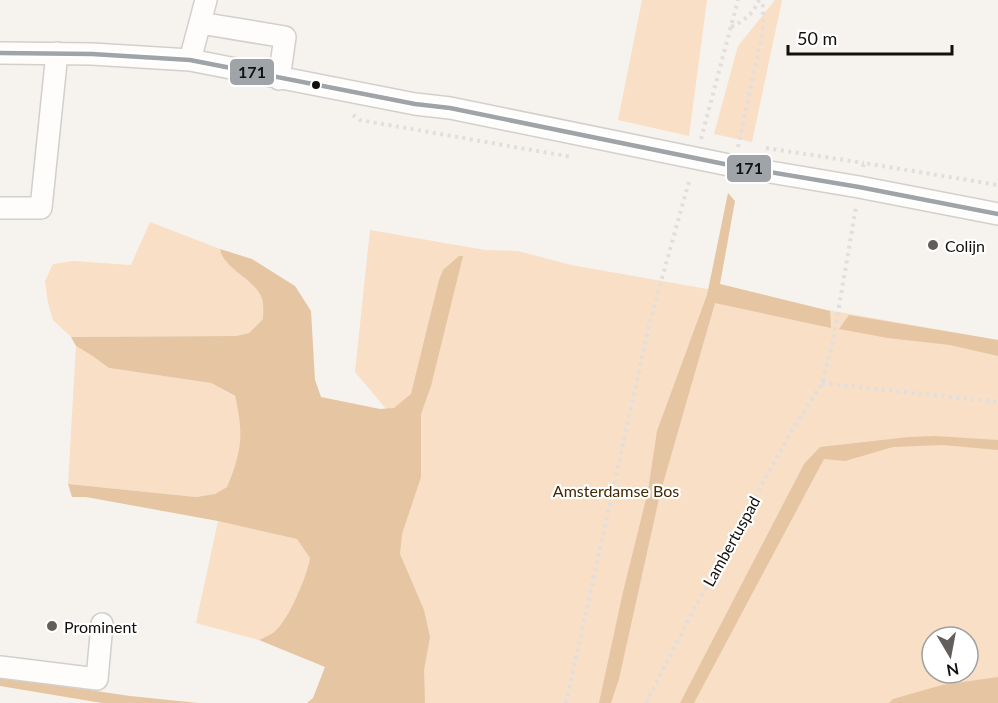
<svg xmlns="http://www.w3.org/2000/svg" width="998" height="703" font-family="Lato,sans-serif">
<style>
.green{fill:#f8dfc6;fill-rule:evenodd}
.water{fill:#e5c5a2}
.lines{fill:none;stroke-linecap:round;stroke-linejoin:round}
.minor-casing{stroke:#d2d0cc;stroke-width:24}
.path{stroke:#e0dede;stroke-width:4;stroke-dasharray:3 4.5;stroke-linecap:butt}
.minor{stroke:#fefdfc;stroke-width:21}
.bus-1-casing{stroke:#fff;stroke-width:9}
.bus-1{stroke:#9fa4a8;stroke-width:4.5}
.bus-dot{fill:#120f0c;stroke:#fff;stroke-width:2}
.poi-dot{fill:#625e5b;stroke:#fff;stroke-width:2}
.labels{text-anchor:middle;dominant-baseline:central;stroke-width:4.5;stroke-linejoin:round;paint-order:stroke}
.poi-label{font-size:16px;fill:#120f0c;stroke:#fff;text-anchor:start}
.park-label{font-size:16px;fill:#462901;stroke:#fff}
.street-label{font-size:16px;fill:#120f0c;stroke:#fff}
.line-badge{stroke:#fff;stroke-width:2}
.pale-badge-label{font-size:16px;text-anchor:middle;font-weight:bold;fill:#111}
</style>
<rect width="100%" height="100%" fill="#f6f2ee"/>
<path class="green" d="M642 0H707L689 136 618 120Z
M775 0H782L752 142 714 134 738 46Z
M150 222 220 249C224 270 256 278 262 299 264 305 263 313 263 319L249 333 236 336 71 337 53 320 48 303 45 281 53 264 73 261 131 265Z
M370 230 485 250 518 251 571 265 998 340V703H405L392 519 409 436 355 372ZM932 637H968V673H932Z
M76 346 91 355 109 368 211 383 235 397 242 427 239 453 227 487 215 494 196 497 68 484Z
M218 521 298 539 310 558C307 576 289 619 275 631 271 635 264 637 259 640L196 623Z"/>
<path class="water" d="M728 193 735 201 720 284 830 311 831 328 715 303 660 494 619 679 611 703H599L623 592 648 491 657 431 707 295Z
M220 249 252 259 295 286 311 311 315 380 321 397 380 409 394 408 411 394 439 280 443 270 459 256H463L431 386 421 414V477L402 534 400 554 424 610 430 637 424 670 425 703H307L313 698 325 667 259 640C264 637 271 635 275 631 289 619 307 576 310 558L297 539 218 521 86 497H72L68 484 196 497 215 494 227 487C242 450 244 435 235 396L211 383 109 368 91 355 76 346 71 337 236 336 249 333 263 319C263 313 264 305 262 299 256 279 223 269 220 249Z
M849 315 998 340V356L950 345 888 338 839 329Z
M935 436 998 440V450L943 445 893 447 845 461 824 459 694 703H680L804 464 820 447 909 437Z
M0 677 130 696 198 703H102L0 686Z
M998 677V703H889L893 699 942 685Z"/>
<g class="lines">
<g class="minor-casing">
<path id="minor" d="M200 23 285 37 279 79
M0 53 92 54 190 60 415 104 450 108 734 166 859 187 998 214
M190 60 206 0
M0 208H41L57 53
M0 667 97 679 102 624"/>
</g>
<path class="path" d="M731 27C745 20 753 14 759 0
M353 115 360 120 572 157
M701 139 738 0
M738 147 763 30V0
M766 148 864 163
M863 167 864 163 998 185
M822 383 998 402
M566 703 650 321 690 178
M646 703 692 613 789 435 822 383 833 342 856 207"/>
<use href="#minor" class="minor"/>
<g class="bus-1-casing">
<path id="bus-1" d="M0 53 92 54 190 60 415 104 450 108 734 166 859 187 998 214"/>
</g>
<use href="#bus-1" class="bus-1"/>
</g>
<circle class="bus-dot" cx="316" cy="85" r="5"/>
<g class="poi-dot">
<circle cx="933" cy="245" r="6"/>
<circle cx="52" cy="626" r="6"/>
</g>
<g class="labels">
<g class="poi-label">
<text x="945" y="245">Colijn</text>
<text x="64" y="626">Prominent</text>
</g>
<g class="park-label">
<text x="616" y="490">Amsterdamse Bos</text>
</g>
<g class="street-label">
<text transform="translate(731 541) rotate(-61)">Lambertuspad</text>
</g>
</g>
<g class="line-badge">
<rect x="229" y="58" width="46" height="28" rx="6" fill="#9fa4a8"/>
<rect x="726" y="154" width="46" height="29" rx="6" fill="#9fa4a8"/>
</g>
<g class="pale-badge-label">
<text x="252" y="78">171</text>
<text x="749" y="174">171</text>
</g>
<g transform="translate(950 655) rotate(170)"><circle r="28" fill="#ffffff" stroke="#a09f9e" stroke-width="1.5"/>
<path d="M0-4.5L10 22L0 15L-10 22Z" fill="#625e5b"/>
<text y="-9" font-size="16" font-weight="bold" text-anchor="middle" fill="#120f0c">N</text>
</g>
<path d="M788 45v9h164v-9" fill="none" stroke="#120f0c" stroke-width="3"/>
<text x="797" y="45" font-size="18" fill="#120f0c" stroke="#ffffff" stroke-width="4.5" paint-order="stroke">50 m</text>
</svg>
